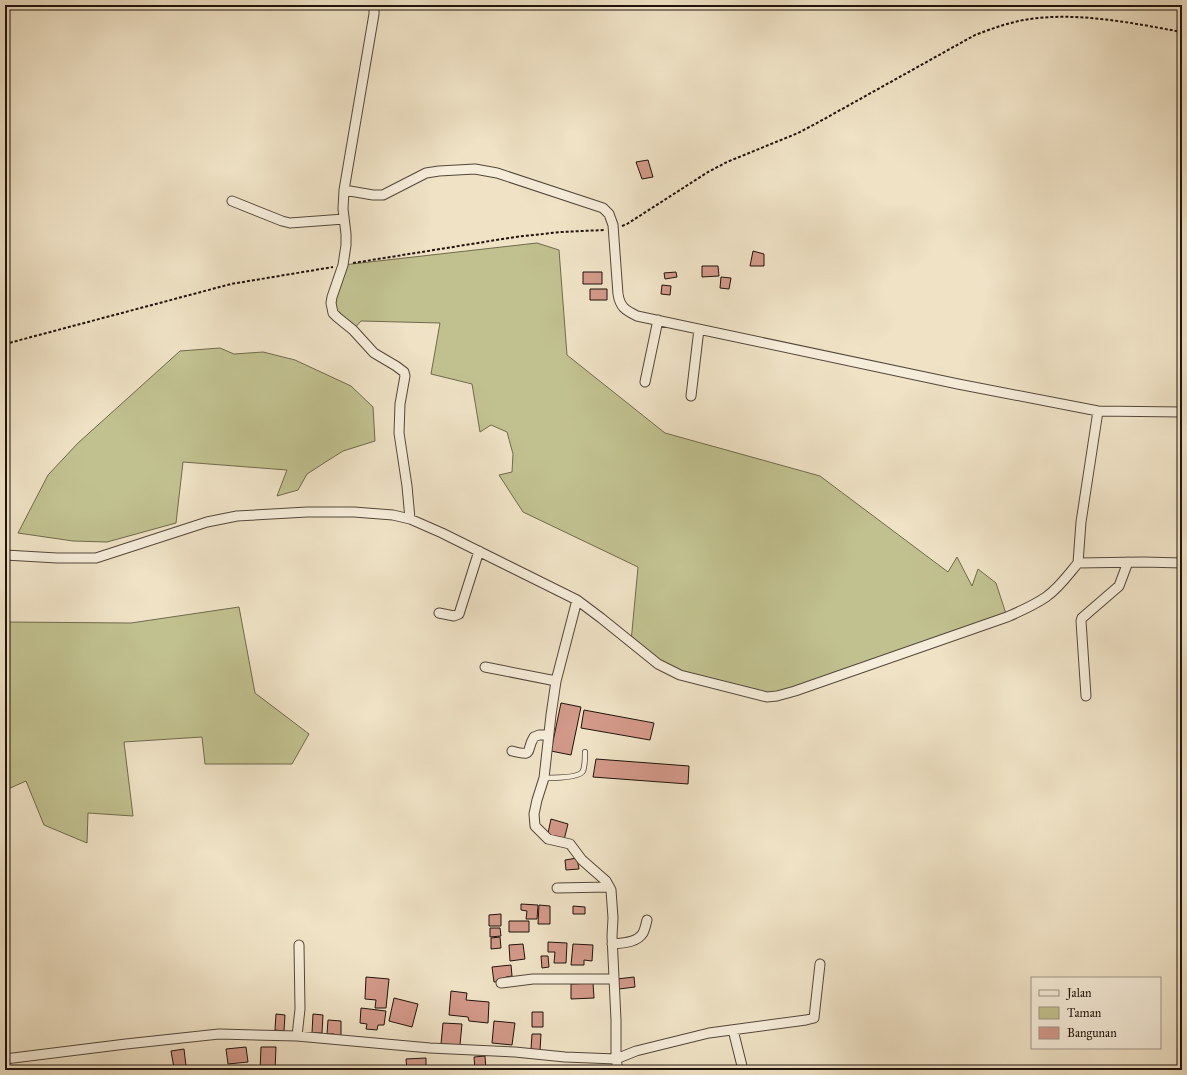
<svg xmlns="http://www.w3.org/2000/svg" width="1187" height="1075" font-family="'IM FELL Great Primer',serif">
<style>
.green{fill:#c1c18f;stroke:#706a4d}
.building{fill:#d39989;stroke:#1f130b}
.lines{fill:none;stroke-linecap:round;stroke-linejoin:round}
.lane-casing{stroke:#53473a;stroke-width:6}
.street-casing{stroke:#53473a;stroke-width:11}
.path{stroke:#1f130b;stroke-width:2;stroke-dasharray:3 2;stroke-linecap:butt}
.lane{stroke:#f5ecd9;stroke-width:4.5}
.street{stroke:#f5ecd9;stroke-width:9}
</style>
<rect width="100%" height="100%" fill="#efe2c5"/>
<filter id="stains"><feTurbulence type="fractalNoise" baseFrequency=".005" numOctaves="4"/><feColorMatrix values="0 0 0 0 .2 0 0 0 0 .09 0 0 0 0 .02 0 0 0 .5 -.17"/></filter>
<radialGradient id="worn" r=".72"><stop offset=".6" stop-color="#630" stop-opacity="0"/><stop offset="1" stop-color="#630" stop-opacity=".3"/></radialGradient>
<path class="green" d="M537 243 559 250 567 355 665 433 820 476 948 572 957 557 972 586 978 569 996 583 1007 617 777 696 680 675 631 642 638 567 523 512 499 475 512 472 513 454 507 432 491 425 480 432 472 384 431 374 440 323 361 321 353 330 332 308 343 265Z
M220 348 234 354 263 352 295 360 351 386 373 407 375 441 343 451 324 463 307 474 298 490 277 496 287 470 183 462 176 523 107 542 73 541 18 533 48 475 78 443 180 351Z
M239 607 255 693 309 734 292 764H205L202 737 124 742 133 816 88 813 87 843 44 825 26 781 8 789 5 788V622L131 623Z"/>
<path class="building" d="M648 160 653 177 642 179 636 162Z
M753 251 764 254V266H750Z
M702 266H718L719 276 702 277Z
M583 272H602V284H583Z
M676 272 677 277 665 279 664 273Z
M721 277 731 278 729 289 720 288Z
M662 285 671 286 670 295 661 294Z
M590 289H607V300H590Z
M561 703 581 707 571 755 551 751Z
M584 710 654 723 650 740 581 728Z
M596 759 689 766 688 784 593 777Z
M551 819 568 824 564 840 555 838 548 833Z
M577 858 579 869 566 870 565 860Z
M521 904 538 905 537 919H526L527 911 521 910Z
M539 905 550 906V924H538Z
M573 906 585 907V914H573Z
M501 914V926H489V915Z
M509 921H529V932H509Z
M490 928H500L501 936 490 937Z
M500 937 501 948 491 949V938Z
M548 942 567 943 566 963H554L555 952H548Z
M523 944 525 959 510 961 509 945Z
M573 944 593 945 592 961 584 960V965H571Z
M541 956H548L549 967 542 968Z
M511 965 512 976 506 977V981L494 982 492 967Z
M366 977 389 979 386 1008H375L376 1000 365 999Z
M634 977 635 987 619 989 617 979Z
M593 983 594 998 571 999V984Z
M451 991 467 993 466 1000 489 1002 488 1023 469 1021 468 1017 449 1015Z
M394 998 418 1004 412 1027 389 1021Z
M361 1008 386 1011 384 1025H378L377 1030 366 1029 367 1024 360 1023Z
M532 1012H543V1027H532Z
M276 1014 285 1015 284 1031 275 1030Z
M313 1014 323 1015 322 1033H312Z
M328 1020 341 1021V1037H334V1034H327Z
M494 1021 515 1023 512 1045 492 1043Z
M443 1023 462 1024 460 1045 441 1044Z
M532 1034H541L540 1050 531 1049Z
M246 1047 248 1062 228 1064 226 1049Z
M261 1047H276L275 1070H260Z
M184 1049 186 1066 174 1068 171 1051Z
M485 1056 486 1070H475L474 1057Z
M426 1058V1070H407L406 1059Z
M361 1067H382V1070H361Z"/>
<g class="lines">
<g class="lane-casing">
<path id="lane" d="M544 778C552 778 580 778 583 771 585 766 585 758 585 752"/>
</g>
<g class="street-casing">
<path id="street" d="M374 5V14L344 190 343 209 346 234V245L343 265 332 297 331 303 333 313 337 317 353 330 374 353 396 366 404 372 405 376 400 404 399 433 407 486 410 519
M344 190 373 195H383L426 173 439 171 475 169 497 173 603 208 609 214 613 225 618 294C620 307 625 310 637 316L958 384 1098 411 1182 412
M232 201 282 221 290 223 344 219
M645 382 658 320
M691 396 699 329
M5 555 57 558H96L207 522 237 516 307 512H354L393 515 410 519 442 533 577 600 601 618 658 664 680 675 767 697 777 696 795 691 1007 617C1021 611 1034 605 1046 597 1059 588 1068 575 1078 563L1143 562 1182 563
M1078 563 1081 522 1098 411
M577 600 556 681 551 715 544 778 537 800 534 814 535 826 548 839 570 844 582 860 606 881 611 890 613 918 612 936 616 1020V1059L636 1051 709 1033 806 1020 814 1018 820 964
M439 613 454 616 459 614 479 551
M485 667 556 681
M1086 696 1081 621 1082 618 1119 586 1128 562
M512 751C535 757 525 751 534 737L539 735H548
M557 888 609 887
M612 944C622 943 637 943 643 933 645 929 646 924 647 920
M501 983 533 979H614
M733 1030 743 1070
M297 1036 300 1009 299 945
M5 1059 126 1044 219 1034 297 1036 430 1048 515 1052 565 1057 616 1059 618 1070"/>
</g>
<path class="path" d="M622 226 627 224 708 172 727 162 798 133 817 123 975 35C991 29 1007 23 1024 20 1075 11 1132 23 1182 32
M353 263 515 237 561 232 604 230
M5 344 231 284 333 267"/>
<use href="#lane" class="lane"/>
<use href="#street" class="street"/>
</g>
<rect width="1187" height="1075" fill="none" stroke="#efe2c5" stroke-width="20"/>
<rect x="6" y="6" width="1175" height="1063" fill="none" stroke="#1f130b" stroke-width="2"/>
<rect x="10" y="10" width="1167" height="1055" fill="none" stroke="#1f130b"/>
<rect x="1031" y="977" width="130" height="72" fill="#f5ecd9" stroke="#9f9587"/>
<rect x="1039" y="990" width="20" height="6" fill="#f5ecd9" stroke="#9f9587"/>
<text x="1067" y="997" font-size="12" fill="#1f130b">Jalan</text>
<rect x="1039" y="1007" width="20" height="12" fill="#c1c18f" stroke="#9f9587"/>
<text x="1067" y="1017" font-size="12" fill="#1f130b">Taman</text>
<rect x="1039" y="1027" width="20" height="12" fill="#d39989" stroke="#9f9587"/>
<text x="1067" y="1037" font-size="12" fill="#1f130b">Bangunan</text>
<rect width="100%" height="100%" filter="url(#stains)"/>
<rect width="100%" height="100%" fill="url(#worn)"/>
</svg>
